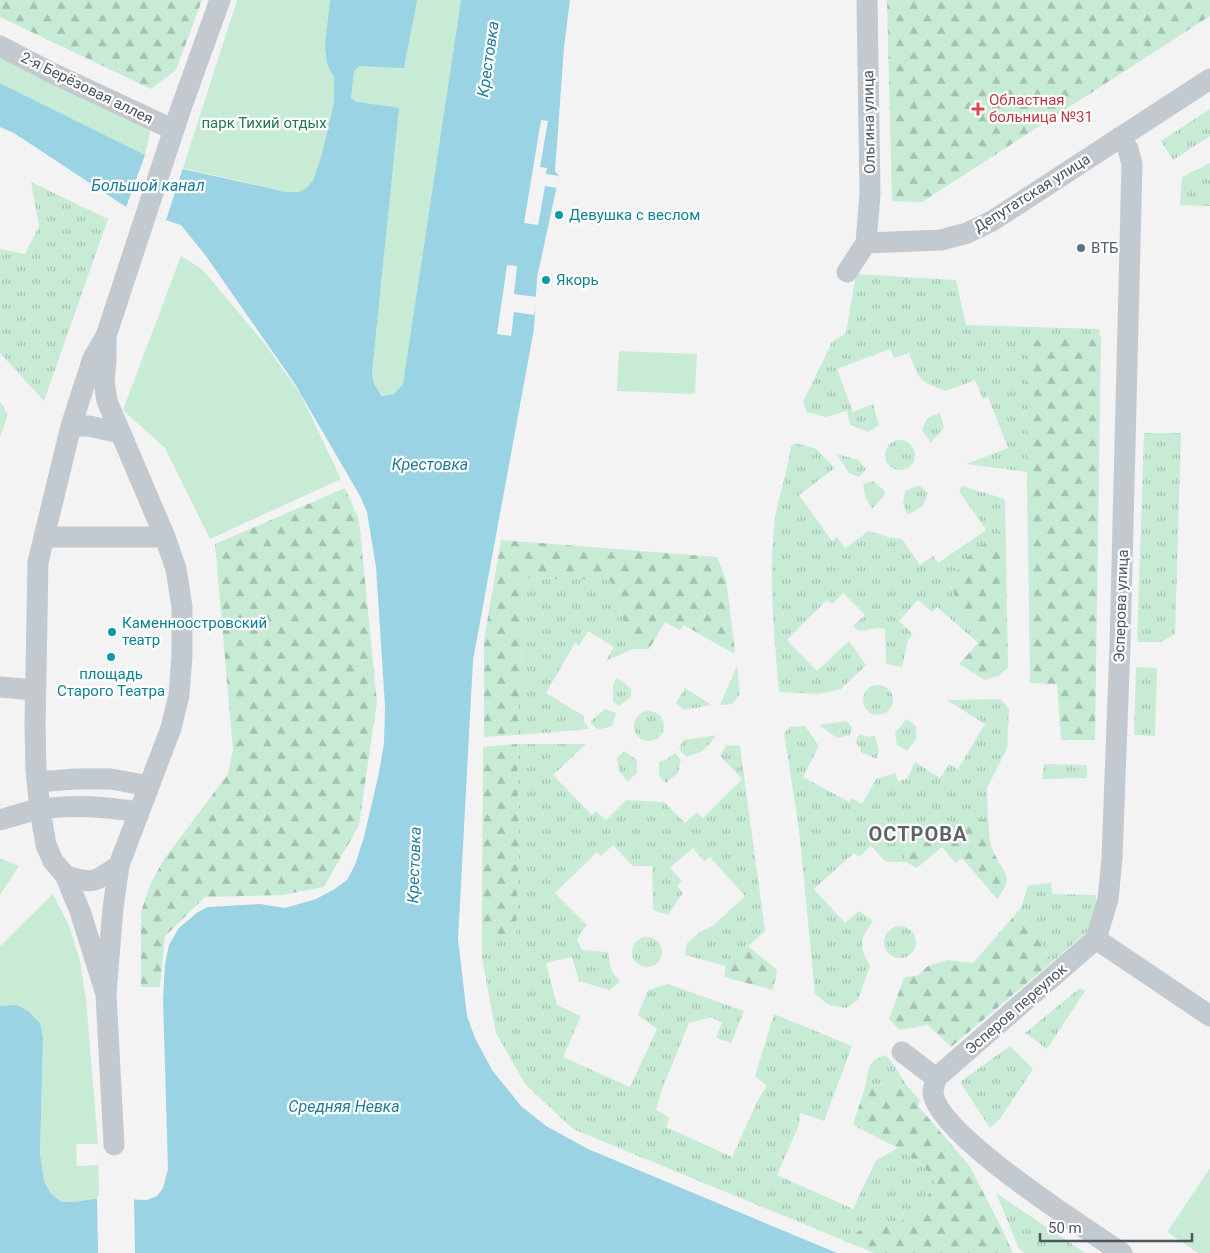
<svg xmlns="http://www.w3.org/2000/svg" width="1210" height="1253" font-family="Roboto,sans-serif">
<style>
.grass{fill:url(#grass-tufts)}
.forest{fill:url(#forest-firs)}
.green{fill:#c8ebd6;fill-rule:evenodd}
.water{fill:#9ad3e3}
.pier{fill:#f4f3f3}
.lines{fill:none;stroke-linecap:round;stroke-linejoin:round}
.minor{stroke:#c2c9cf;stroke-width:21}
.health-dot{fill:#e0444e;stroke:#fff;stroke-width:2}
.culture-dot{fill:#0f9aa8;stroke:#fff;stroke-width:2}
.service-dot{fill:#5c6f8a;stroke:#fff;stroke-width:2}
.labels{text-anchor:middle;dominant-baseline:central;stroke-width:4.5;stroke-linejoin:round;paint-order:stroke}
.street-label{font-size:15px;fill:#4c555e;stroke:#fff}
.health-label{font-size:15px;fill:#be3a42;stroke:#fff;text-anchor:start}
.park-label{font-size:15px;fill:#24784f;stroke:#fff}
.culture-label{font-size:15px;fill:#0d838f;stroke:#fff;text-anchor:start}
.service-label{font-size:15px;fill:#4e5e75;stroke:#fff;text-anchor:start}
.water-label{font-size:16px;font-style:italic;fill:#1d7c98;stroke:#fff}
.district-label{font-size:20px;font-weight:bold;letter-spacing:1px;fill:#606366;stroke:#fff}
</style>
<defs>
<pattern id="grass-tufts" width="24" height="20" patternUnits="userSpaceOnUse" patternTransform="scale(1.25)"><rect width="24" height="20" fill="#c8ebd6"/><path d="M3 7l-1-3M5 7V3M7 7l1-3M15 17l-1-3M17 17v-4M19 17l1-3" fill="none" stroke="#a5c1b1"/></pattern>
<pattern id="forest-firs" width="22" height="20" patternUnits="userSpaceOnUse" patternTransform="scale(1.25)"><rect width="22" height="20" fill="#c8ebd6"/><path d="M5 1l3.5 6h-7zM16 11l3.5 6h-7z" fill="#a5c1b1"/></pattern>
</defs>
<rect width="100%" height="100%" fill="#f4f3f3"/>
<path class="grass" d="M1210 109V136L1173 160 1161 141Z
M1210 163V206L1180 205 1182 177Z
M31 182 108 219 44 401 0 353V249L25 254 39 226Z
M856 274 956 280 966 325 1099 329 1101 338 1025 341 1027 472 966 464 1008 448 988 397 983 399 975 380 946 391C918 381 919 380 909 353L894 358 890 349 837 369 853 412 873 404 879 425 868 432 850 425 847 411 826 417 807 412 803 402 832 342 846 333Z
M0 402 8 415 0 437Z
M940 413 944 427 931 443 922 430 927 418Z
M1144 433H1181L1175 634 1161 642H1137Z
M885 455a15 15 0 1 1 30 0a15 15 0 1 1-30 0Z
M795 443 815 448 835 468 799 495 832 541 837 537 845 548 869 531 888 537 902 539 920 565 933 556 938 563 986 530 959 491 962 486 1005 499 997 541 981 545 950 585 978 643 937 607 932 612 918 600 899 621 913 634 908 640 902 667 886 664 885 629 878 628 859 631 853 626 865 615 843 593 832 604 827 600 787 640 817 671 849 641 866 665 841 689 818 694 779 692C774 635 768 575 775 518 779 494 788 471 791 446Z
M837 454 858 460 866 469 859 477 849 473Z
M873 481 885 491 884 496 872 509 866 498 863 484Z
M919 485 928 493 923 506 907 515 903 503 905 491Z
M523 578 610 580 633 649 606 661 614 647 588 631 579 646 575 643 546 693 584 716V722L589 729 518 735Z
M737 666 740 694 732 704 720 705Z
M1136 667 1157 668 1155 736 1134 735Z
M616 678 623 682 631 689V697L619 706 613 702V685Z
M863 700a15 15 0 1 1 30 0a15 15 0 1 1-30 0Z
M685 688 712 705 683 710 676 703Z
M1000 699 1009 709 1007 749 987 788 988 819 903 825 906 862H886L871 846 859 857 854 853 814 889 845 923 859 911 873 921C859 942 858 944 870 966L858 1000 846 1008 829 1005 815 994 799 829 784 733 790 727 805 726 819 746 803 777 849 802 851 798 862 804 876 779 895 773 898 781 907 779 915 762 940 778 949 764 958 769 985 724 947 700Z
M605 709 616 713 612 726 598 730 590 722Z
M634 726a15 15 0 1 1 30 0a15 15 0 1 1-30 0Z
M906 719 916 726V739L907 751 897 745 895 732 901 726Z
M846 721 852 727 850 735 837 738 819 725Z
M860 734 868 737 875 736 879 751 876 759 861 752 860 747 855 742Z
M717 735 703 751 686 757 679 749 683 740Z
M517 744H586L553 775 592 815 596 811 606 820 626 800 664 802 685 823 697 812 703 818 742 779 720 756 726 745 740 746 765 931 726 966 685 955 687 943 700 932 713 926 745 896 710 857 704 861 693 848 670 868 682 881 677 886 683 893 668 915 653 910 652 866H633L613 845 601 856 597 852 555 893 587 925 577 939 582 950 608 952 611 970 620 982 609 990 579 981 572 957 546 963 557 1005 581 1016 563 1057 630 1087 657 1029 638 1015 648 990 668 984 744 1011 731 1043 716 1038 722 1023 711 1017 689 1023 662 1089 656 1110 670 1118 666 1127 732 1157 759 1098 767 1086 755 1076 774 1014 852 1046 824 1121 800 1113 799 1125 777 1175 853 1209 876 1160 898 1148 924 1167 936 1184 917 1210 901 1221 870 1223 845 1241 573 1129 525 1084 496 1033 482 958V934L516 936 519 839Z
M624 751 637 760V772L628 782 619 771 617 758Z
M675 753 681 760 678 773 666 783 659 776V762L667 759Z
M1044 764 1087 765V778L1042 779Z
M1051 883 1052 894 1096 895 1095 925 1052 962 1021 908 1028 885Z
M884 942a16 16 0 1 1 32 0a16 16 0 1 1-32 0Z
M632 952a15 15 0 1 1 30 0a15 15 0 1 1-30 0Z
M1080 988 1085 991 1047 1049 1025 1033Z
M1010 1046 1033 1069 1000 1119 990 1128 960 1082Z
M886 1055 893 1064 907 1086 866 1084C868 1068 869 1060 886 1055Z
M996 1193 1085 1253H1025L1019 1249Z
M1003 1231 1013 1253H999Z"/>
<path class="forest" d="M0 0H202L176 70 151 89 0 17Z
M887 0H1210V16L922 202 892 201Z
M1101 338 1095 740H1061L1057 684 1030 683 1025 340Z
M345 488 359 520 377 702 359 825 324 887 281 895 205 897 165 936 160 987H141V912L150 885 164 859 228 774 233 750 215 544Z
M1005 499 1008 667 999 676 985 680 959 664 978 643 950 585 961 563 981 545 997 541Z
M501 540 717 557 726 579 735 650 734 654 684 625 680 630 665 622 649 649H633L610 580 523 578 518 735 484 737V640Z
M517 744 519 839 516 936 482 934 483 747Z
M988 819C989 829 989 842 993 851 1003 874 1016 874 997 899L962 858 955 863 942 847 917 868 906 862 903 824Z
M1021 908 1052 962 951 1047 928 1025 900 1030 889 1019 904 978 918 975 928 966 948 960 973 963Z
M748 946 777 970 773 990 724 977 726 966Z
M866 1084 907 1086 920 1100 918 1106 969 1165 1003 1231 999 1253H874L845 1241 870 1223 901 1221 917 1210 936 1184 924 1167 898 1148 853 1125Z"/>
<path class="green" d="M237 0H461L403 385 394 394 383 396 374 384 372 373 387 225 299 192H287L183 168Z
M0 56 151 128 145 155 0 83Z
M181 256 202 269 265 344 301 395 341 479 210 539 165 448 123 410Z
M619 351 697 354 695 394 617 391Z
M0 858 19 866 0 895Z
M53 894 69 926 80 961 86 999 98 1144 99 1198 74 1202H61L51 1194 44 1181 40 1154 43 1039 17 1005 0 1006V946ZM76 1144H98V1165L77 1166Z
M1210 1168V1253H1198L1167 1232Z"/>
<path class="water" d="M330 0H417L404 68 359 66 354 71 351 98 357 102 399 108 372 373 374 384 382 396 394 394 403 384 461 0H570L564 47 555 171 559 176 537 278 534 329 473 660 458 939 467 1016 475 1038 492 1070 521 1106 546 1126 588 1149 837 1253H0V1006L17 1005 28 1011 40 1023 43 1039 40 1154 44 1181 51 1194 62 1202H74L99 1198 147 1200 157 1196 163 1188 168 1169 163 999 165 964 169 945 179 928 198 912 208 907 260 904 285 908 316 899 333 890 347 880 355 865 364 837 378 777 384 744 385 706 376 567 367 512 360 496 295 384 206 256 181 225 126 207 14 133 0 127V83L145 155 183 169 287 192H299L306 188 313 181 322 154 334 102V77L327 64 325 46Z"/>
<path class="pier" d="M541 120 548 121 540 167 547 168 546 174 559 176 557 188 545 186 538 225 524 223Z
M145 155 183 168 166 220 126 207Z
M507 265 517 266 514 294 537 297 534 315 514 312 511 336 497 334Z
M97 1196 134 1197 135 1253H98Z"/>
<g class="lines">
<path class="minor" d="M0 46 50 72 174 130
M1120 137 1128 149 1132 164 1120 645 1112 858 1108 899 1096 939 1210 1016
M866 243 941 240 967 233 992 221 1210 79
M847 272 866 243 870 194 867 0
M106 336V362L104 381 107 401 165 537 176 569 182 607V655L179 695 171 728 119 865 113 908 106 994 114 1145
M71 426H89L120 433
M44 537H165
M0 687 35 690
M37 782 75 779H111L149 786
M0 820C14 816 28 811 42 809 75 804 106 807 139 812
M65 875C92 885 96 882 119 865
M106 994 80 911 65 875 53 861 46 845 40 810 36 770 35 726 38 562 71 426 93 358 106 336 180 111 220 0
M902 1052 936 1078
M936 1078C935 1082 933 1089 933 1093 938 1135 1084 1227 1122 1253
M936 1078 1096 939"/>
</g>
<path class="health-dot" d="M975.5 101.5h5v5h5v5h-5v5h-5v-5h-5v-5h5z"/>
<g class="culture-dot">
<circle cx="559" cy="215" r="5"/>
<circle cx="546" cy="280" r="5"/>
<circle cx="112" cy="632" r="5"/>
<circle cx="111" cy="657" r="5"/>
</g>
<circle class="service-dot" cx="1081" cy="248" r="5"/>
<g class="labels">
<g class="street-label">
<text transform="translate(87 88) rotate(26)">2-я Берёзовая аллея</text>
<text transform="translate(869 122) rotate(-91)">Ольгина улица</text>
<text transform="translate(1032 193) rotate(-32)">Депутатская улица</text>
<text transform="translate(1121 606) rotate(-88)">Эсперова улица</text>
<text transform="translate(1016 1009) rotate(-41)">Эсперов переулок</text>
</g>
<g class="health-label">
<text x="989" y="100">Областная<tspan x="989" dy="17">больница №31</tspan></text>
</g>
<g class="park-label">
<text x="264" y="123">парк Тихий отдых</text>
</g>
<g class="culture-label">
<text x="569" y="215">Девушка с веслом</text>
<text x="556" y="280">Якорь</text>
<text x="122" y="623">Каменноостровский<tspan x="122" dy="17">театр</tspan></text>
<text x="111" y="674" text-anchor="middle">площадь<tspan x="111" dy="17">Старого Театра</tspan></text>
</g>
<g class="service-label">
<text x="1091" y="248">ВТБ</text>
</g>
<g class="water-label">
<text transform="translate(488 59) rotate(-82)">Крестовка</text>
<text x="148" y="185">Большой канал</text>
<text x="430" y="464">Крестовка</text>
<text transform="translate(414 865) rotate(-88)">Крестовка</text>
<text x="344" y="1106">Средняя Невка</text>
</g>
<g class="district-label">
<text x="918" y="834">ОСТРОВА</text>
</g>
</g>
<path d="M1040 1233v8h152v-8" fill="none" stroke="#4c555e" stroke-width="2.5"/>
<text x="1048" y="1233" font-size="15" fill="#4c555e" stroke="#ffffff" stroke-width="4" paint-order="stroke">50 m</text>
</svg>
